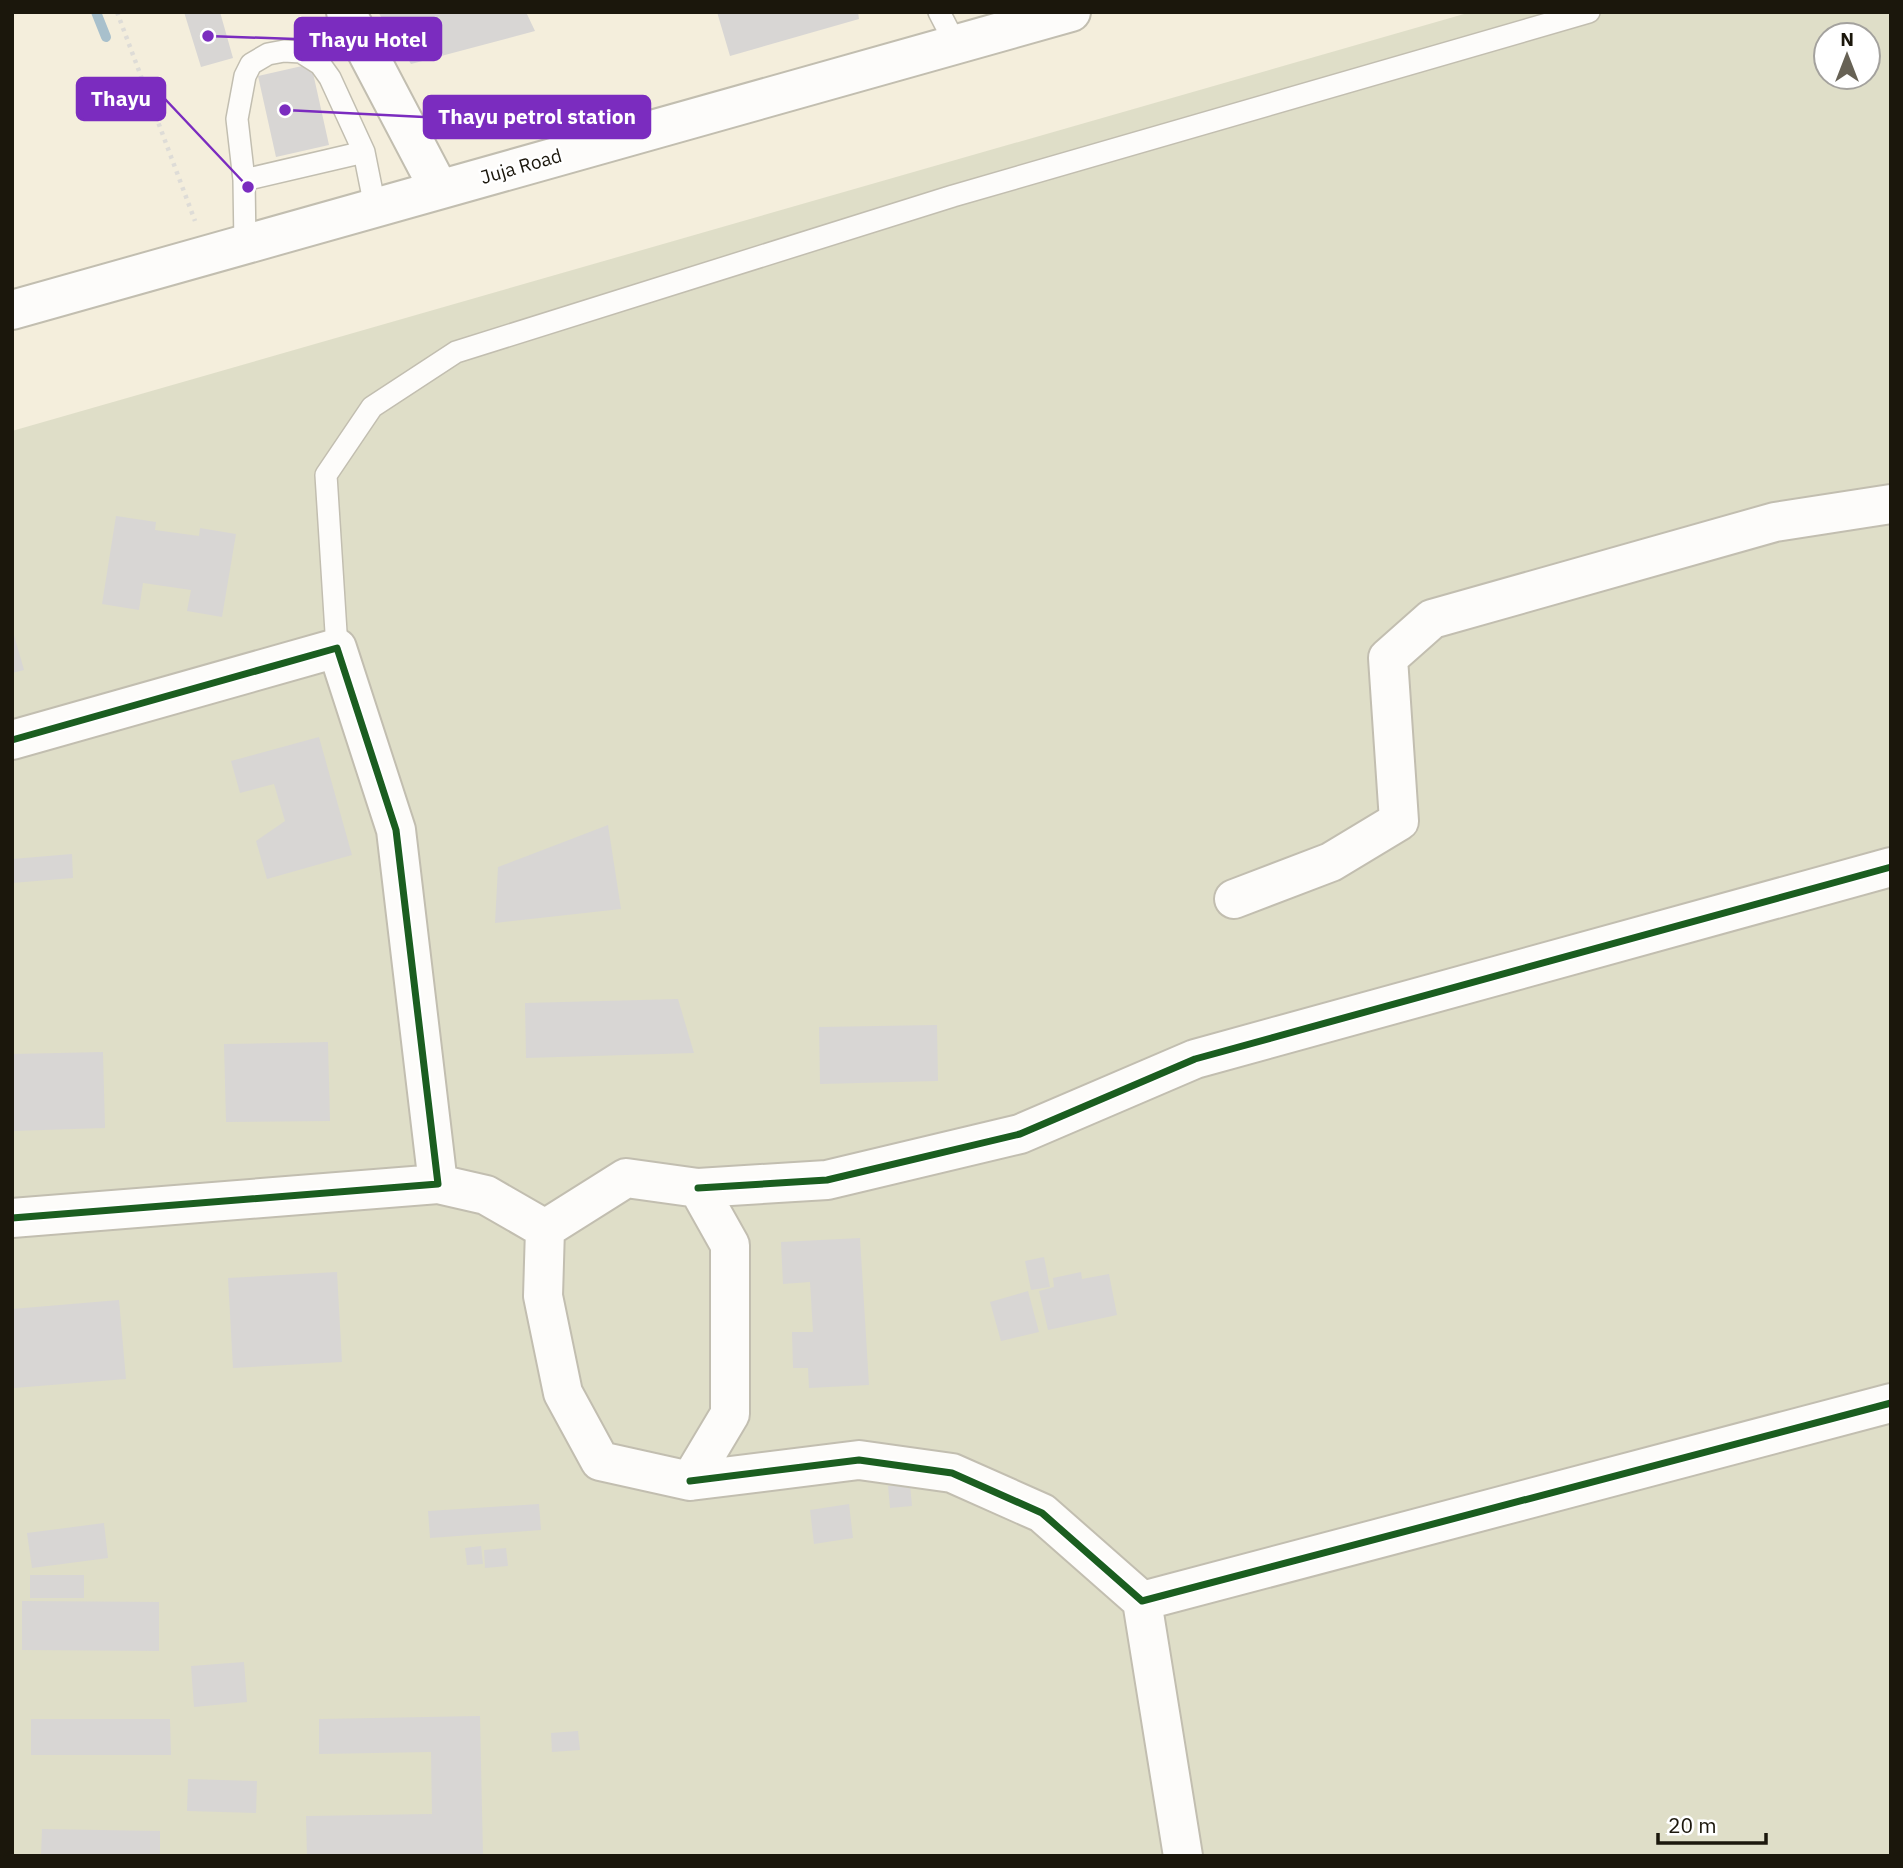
<svg xmlns="http://www.w3.org/2000/svg" width="1903" height="1868" font-family="'IBM Plex Sans',sans-serif">
<style>
.green{fill:#dfdec8;fill-rule:evenodd}
.lines{fill:none;stroke-linecap:round;stroke-linejoin:round}
.stream{stroke:#a8c0cc;stroke-width:10}
.building{fill:#d8d6d4}
.lane-casing{stroke:#c2beb0;stroke-width:24}
.street-casing{stroke:#c2beb0;stroke-width:42}
.secondary-casing{stroke:#c2beb0;stroke-width:42}
.path{stroke:#dedcd7;stroke-width:4.5;stroke-dasharray:3.5 5;stroke-linecap:butt}
.lane{stroke:#fdfcfa;stroke-width:21}
.street{stroke:#fdfcfa;stroke-width:38}
.secondary{stroke:#fdfcfa;stroke-width:38}
.cycleway-casing{stroke:#fff;stroke-width:11}
.cycleway{stroke:#1b5e20;stroke-width:7}
.labels{text-anchor:middle;dominant-baseline:central;stroke-width:5;stroke-linejoin:round;paint-order:stroke}
.street-label{font-size:19px;fill:#1b170c;stroke:#fff}
.leader{fill:none;stroke:#7b2cbf;stroke-width:2.5}
.callout-dot{fill:#7b2cbf;stroke:#fff;stroke-width:2.5}
.callout{fill:#7b2cbf;stroke:#7b2cbf;stroke-width:2.5}
.callout-label{font-size:21px;text-anchor:middle;font-weight:bold;fill:#fff}
</style>
<rect width="100%" height="100%" fill="#f4eedc"/>
<path class="green" d="M1471 12H1891V1856H12V431ZM1826 35H1868V77H1826Z"/>
<g class="lines">
<path class="stream" d="M96 12 106 37"/>
</g>
<path class="building" d="M184 12H220L233 58 201 67Z
M378 12H526L535 31 411 64Z
M717 12H858L859 19 730 56Z
M311 64 329 145 276 157 258 76Z
M116 516 156 522 155 530 199 536 200 528 236 534 222 617 187 611 191 590 143 583 139 610 102 604Z
M12 628 24 670 12 673Z
M319 737 352 855 267 879 256 841 285 821 274 784 240 793 231 761Z
M608 825 621 909 495 923 498 867Z
M72 854 73 878 12 883V859Z
M678 999 694 1053 526 1058 525 1003Z
M937 1025 938 1081 820 1084 819 1027Z
M328 1042 330 1121 226 1122 224 1044Z
M103 1052 105 1128 12 1131V1054Z
M860 1238 869 1385 809 1388 808 1368H793L792 1332H813L810 1282 783 1284 781 1242Z
M1044 1257 1050 1287 1031 1290 1025 1261Z
M337 1272 342 1362 233 1368 228 1278Z
M1081 1272 1082 1279 1109 1274 1117 1315 1048 1330 1039 1291 1054 1287 1053 1278Z
M1028 1291 1039 1332 1001 1341 990 1302Z
M119 1300 126 1379 14 1388 12 1309Z
M910 1485 912 1506 890 1508 888 1486Z
M539 1504 541 1530 430 1538 428 1511Z
M849 1504 853 1538 814 1544 810 1510Z
M104 1523 108 1558 32 1568 27 1533Z
M481 1546 483 1564 467 1565 465 1548Z
M506 1548 508 1566 485 1568 484 1550Z
M30 1575H84V1598H30Z
M22 1601 159 1602V1651L22 1650Z
M244 1662 247 1702 194 1707 191 1666Z
M480 1716 483 1856H307L306 1816 432 1814 431 1752 319 1754V1719Z
M31 1719H170L171 1755H31Z
M578 1731 580 1750 552 1752 551 1733Z
M188 1779 257 1781 256 1813 187 1811Z
M42 1829 160 1831V1856H41Z"/>
<g class="lines">
<g class="lane-casing">
<path id="lane" d="M939 12 955 43
M244 180 364 152
M245 246 244 180 237 119 245 76 251 64 268 54 284 51 301 52 320 64 330 78 364 152 375 207
M337 648 326 475 372 407 456 352 953 196 1589 12"/>
</g>
<g class="street-casing">
<path id="street" d="M346 12 439 189
M12 740 337 648 396 830 438 1184 12 1218
M1234 899 1331 862 1399 821 1388 658 1432 619 1775 522 1891 504
M626 1178 698 1188 730 1245V1414L690 1481 600 1461 563 1393 543 1296 545 1229Z
M438 1184 486 1195 545 1229
M698 1188 827 1180 1020 1134 1195 1059 1891 867
M690 1481 859 1460 952 1473 1042 1513 1142 1601 1891 1403
M1142 1601 1183 1856"/>
</g>
<g class="secondary-casing">
<path id="secondary" d="M12 310 1071 12"/>
</g>
<path class="path" d="M117 12 195 221"/>
<use href="#lane" class="lane"/>
<use href="#street" class="street"/>
<use href="#secondary" class="secondary"/>
<g class="cycleway-casing">
<path id="cycleway" d="M12 740 337 648 396 830 438 1184 12 1218
M698 1188 827 1180 1020 1134 1195 1059 1891 867
M690 1481 859 1460 952 1473 1042 1513 1142 1601 1891 1403"/>
</g>
<use href="#cycleway" class="cycleway"/>
</g>
<g class="labels">
<g class="street-label">
<text transform="translate(521 166) rotate(-16)">Juja Road</text>
</g>
</g>
<path class="leader" d="M208 36L295 39M248 187L165 99M285 110L424 117"/>
<g class="callout-dot">
<circle cx="208" cy="36" r="7"/>
<circle cx="248" cy="187" r="7"/>
<circle cx="285" cy="110" r="7"/>
</g>
<g class="callout">
<rect x="295" y="18" width="146" height="42" rx="7"/>
<rect x="77" y="78" width="88" height="42" rx="7"/>
<rect x="424" y="96" width="226" height="42" rx="7"/>
</g>
<g class="callout-label">
<text x="368" y="47">Thayu Hotel</text>
<text x="121" y="106">Thayu</text>
<text x="537" y="124">Thayu petrol station</text>
</g>
<rect width="1903" height="1868" fill="none" stroke="#1b170c" stroke-width="28"/>
<g transform="translate(1847 56)"><circle r="33" fill="#ffffff" stroke="#a4a29e" stroke-width="2"/>
<path d="M0-5L12 26L0 18L-12 26Z" fill="#676255"/>
<text y="-10" font-size="19" font-weight="bold" text-anchor="middle" fill="#1b170c">N</text>
</g>
<path d="M1658 1833v10h108v-10" fill="none" stroke="#1b170c" stroke-width="3.5"/>
<text x="1668" y="1833" font-size="21" fill="#1b170c" stroke="#ffffff" stroke-width="5" paint-order="stroke">20 m</text>
</svg>
